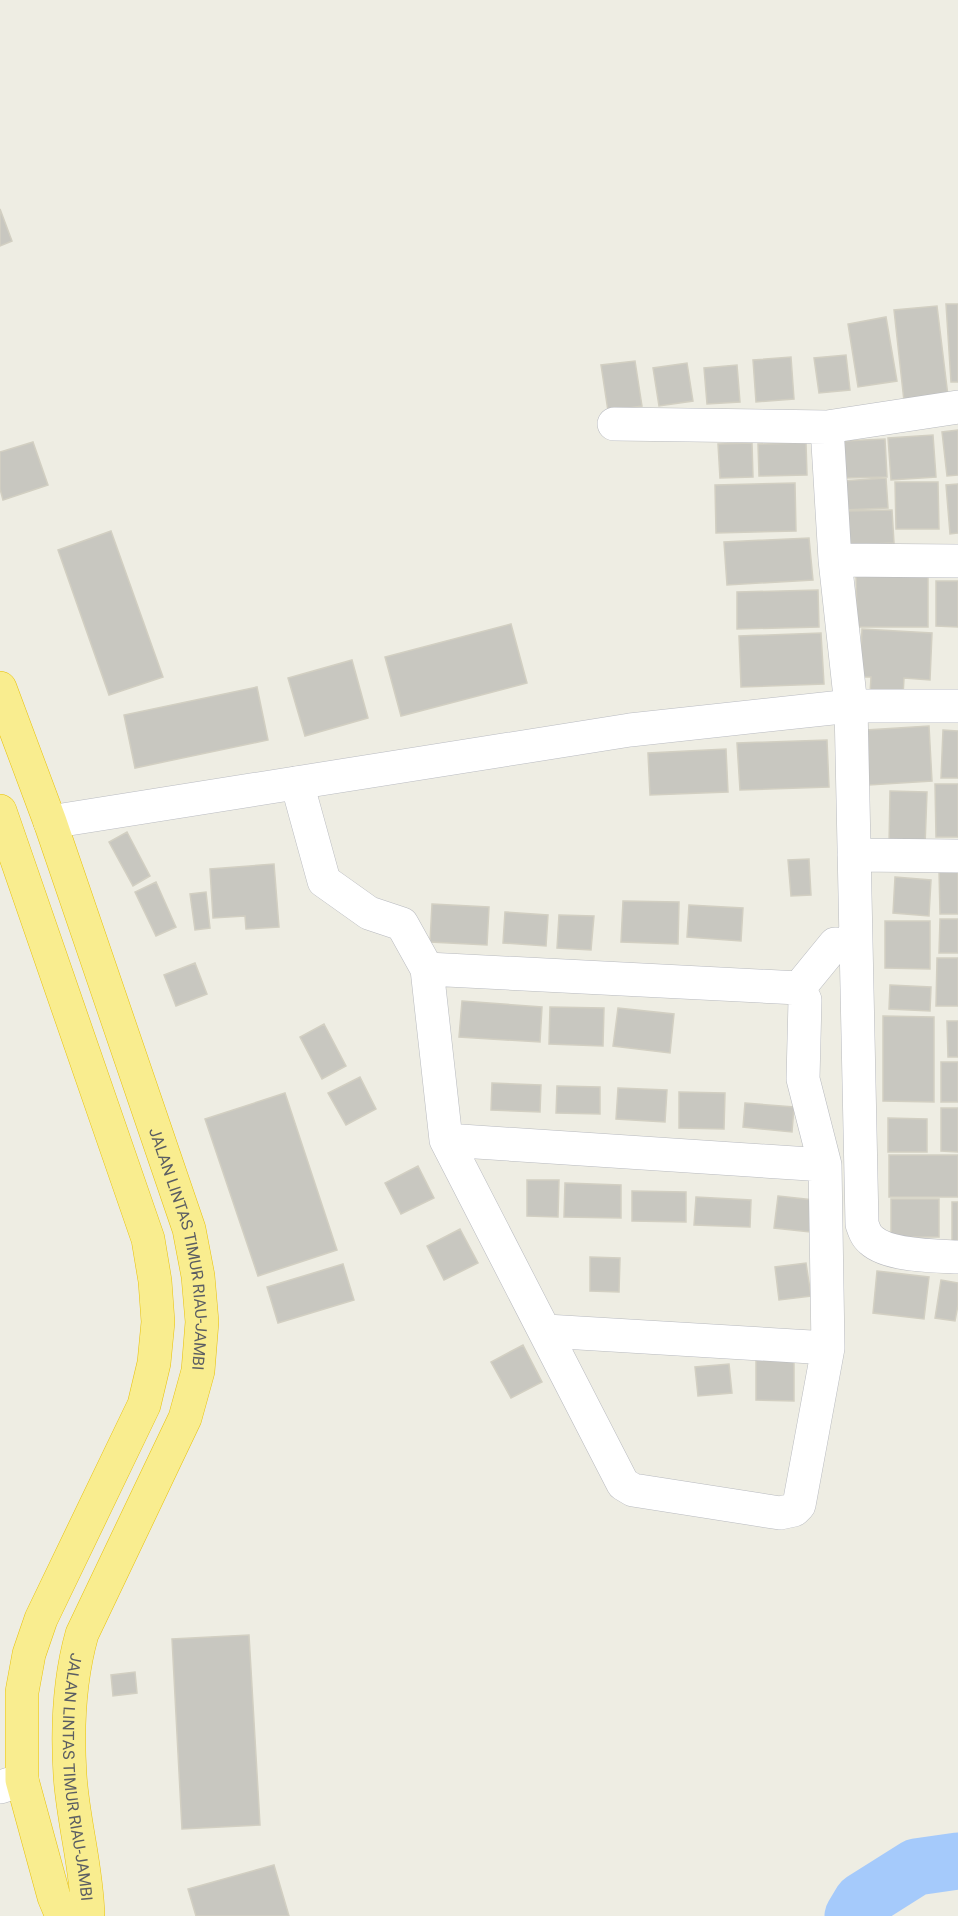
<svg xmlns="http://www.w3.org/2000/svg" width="958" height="1916" font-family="Roboto,sans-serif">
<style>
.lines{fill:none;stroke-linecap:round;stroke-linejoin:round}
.river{stroke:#a5cafb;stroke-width:57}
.building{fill:#c8c7c0;stroke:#d2cfc2;stroke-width:1.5}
.street-casing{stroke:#b8babf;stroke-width:34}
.secondary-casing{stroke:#b9bbc1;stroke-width:34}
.highway-casing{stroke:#e8c209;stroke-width:34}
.street{stroke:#fff;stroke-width:33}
.secondary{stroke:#fff;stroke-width:33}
.highway{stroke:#f9ed8f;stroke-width:33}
.labels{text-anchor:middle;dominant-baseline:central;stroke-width:6;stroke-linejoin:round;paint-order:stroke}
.street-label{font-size:16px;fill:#5b5e63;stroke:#fff}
</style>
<rect width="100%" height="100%" fill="#eeede3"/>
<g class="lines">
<path class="river" d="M853 1916 862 1901 916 1867 958 1861"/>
</g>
<path class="building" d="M0 209 12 241 0 246Z
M946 304H958V382H951Z
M937 306 948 396 904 401 894 310Z
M886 317 897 381 858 387 848 324Z
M846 355 850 390 819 393 814 358Z
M791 357 794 399 756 402 753 360Z
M635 361 642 406 608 411 601 365Z
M687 363 693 401 659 406 653 368Z
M737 365 740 402 707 404 704 368Z
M958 430V475L947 476 942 432Z
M933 435 936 477 891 480 888 438Z
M885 439 887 477 845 478 844 441Z
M33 442 48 485 3 500 0 489V452Z
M752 443 753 477 720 478 718 444Z
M806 443 807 475 759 476 758 444Z
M886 478 888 508 844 510 842 481Z
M895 482H938L939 529H896Z
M795 483 796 531 716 533 715 485Z
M958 484V533L950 534 946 485Z
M892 510 894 543 849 545 847 511Z
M111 531 163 677 109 695 58 550Z
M809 538 813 580 727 585 724 542Z
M856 573H928V627H857Z
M936 581H958V627L936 626Z
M818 590 819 627 737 629V592Z
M511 624 527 683 401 716 385 657Z
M862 629 932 633 930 680 904 678 903 696 870 694 871 677H860Z
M821 633 824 684 741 687 739 636Z
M352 660 368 718 305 736 288 678Z
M257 687 268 740 135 768 124 715Z
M929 726 932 781 869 785 866 730Z
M943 730 958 731V778H941Z
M827 740 829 787 740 790 737 743Z
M726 749 728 792 650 795 648 753Z
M935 784H958V837H936Z
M890 791 927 792 925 846 889 845Z
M127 832 150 876 133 886 109 842Z
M809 859 811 895 791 896 788 860Z
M274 864 279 927 246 929 245 916 213 918 210 869Z
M939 870H958V914H940Z
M895 877 931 880 929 916 893 913Z
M156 882 176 927 156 936 135 892Z
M206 892 210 928 195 930 190 894Z
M623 901 679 902 678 944 621 942Z
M432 904 489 907 487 945 430 942Z
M689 905 743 908 741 941 687 937Z
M505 912 548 915 546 946 503 943Z
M559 915 594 916 591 950 557 948Z
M940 919H958V953H939Z
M885 921H930V969L885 968Z
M937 958H958V1006H936Z
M195 963 207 994 176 1006 164 975Z
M890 985 931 987 930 1011 889 1009Z
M462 1001 542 1007 540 1042 459 1037Z
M550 1007 604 1008 603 1046 549 1044Z
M618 1008 674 1014 670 1053 613 1046Z
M883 1016 934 1017V1102L883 1101Z
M947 1021H958V1057H948Z
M324 1024 346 1066 322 1079 300 1037Z
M941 1062H958V1102H941Z
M360 1077 376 1109 346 1125 328 1093Z
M492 1083 541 1085 540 1112 491 1110Z
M557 1086 600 1087V1114L556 1113Z
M618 1088 667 1090 665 1122 616 1119Z
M679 1092 725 1093 724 1129 679 1128Z
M285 1093 337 1250 258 1276 205 1119Z
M745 1103 794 1107 792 1132 743 1127Z
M941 1108H958V1152L941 1151Z
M888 1118 927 1119V1152H888Z
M889 1155H958V1197H889Z
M418 1166 434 1198 401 1214 385 1183Z
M527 1180H559L558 1217 527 1216Z
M565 1183 621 1185V1218L564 1217Z
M632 1191 686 1192V1222L632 1221Z
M778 1196 814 1200 810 1232 774 1228Z
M696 1197 751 1200 750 1227 694 1225Z
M891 1199H939V1237H891Z
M952 1202H958V1243L952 1242Z
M460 1229 478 1263 444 1280 427 1246Z
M590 1257 620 1258 619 1292 590 1291Z
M806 1263 811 1296 779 1300 775 1267Z
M343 1264 354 1300 278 1323 267 1287Z
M877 1271 929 1277 924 1319 873 1313Z
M941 1280 958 1283V1305L955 1321 935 1318Z
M523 1345 542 1382 511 1398 491 1362Z
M756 1360 794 1361V1401L756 1400Z
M729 1364 732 1393 698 1396 695 1367Z
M249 1635 260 1825 182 1829 172 1639Z
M135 1672 137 1693 113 1696 111 1675Z
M274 1865 289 1916H196L188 1889Z"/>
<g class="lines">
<g class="street-casing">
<path id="street" d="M614 424 827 427 958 407
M827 427 835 560 851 706 862 1224C864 1230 866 1236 871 1240 888 1256 935 1256 958 1257
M835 560 958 561
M297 783 324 881 369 913 402 924 427 969
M854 855 958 856
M799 988 805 1000 803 1079 825 1165 828 1348 799 1505 794 1510 780 1513 633 1490 623 1484 446 1140 427 969 799 988 835 944 855 946
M446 1140 825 1165
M546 1331 828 1348
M0 1787 22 1780"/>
</g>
<g class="secondary-casing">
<path id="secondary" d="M50 822 630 730 851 706H958"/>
</g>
<g class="highway-casing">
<g id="highway">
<path id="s1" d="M0 688 50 822 189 1229 198 1276 202 1322 198 1371 185 1418 82 1634C69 1680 67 1728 70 1775 73 1822 87 1868 88 1916"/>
<path d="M0 811 148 1239 155 1281 158 1322 154 1363 144 1405 41 1619 29 1654 22 1692V1780L54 1897 62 1916"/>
</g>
</g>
<use href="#street" class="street"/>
<use href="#secondary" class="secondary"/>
<use href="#highway" class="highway"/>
</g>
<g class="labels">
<g class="street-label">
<text stroke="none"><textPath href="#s1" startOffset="591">JALAN LINTAS TIMUR RIAU-JAMBI</textPath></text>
<text stroke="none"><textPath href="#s1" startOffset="1149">JALAN LINTAS TIMUR RIAU-JAMBI</textPath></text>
</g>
</g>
</svg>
